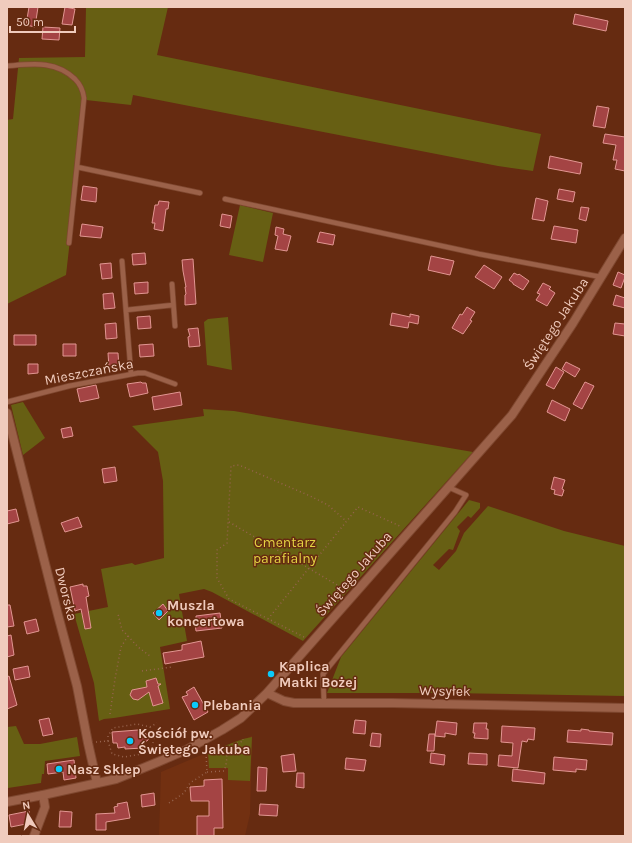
<svg xmlns="http://www.w3.org/2000/svg" width="632" height="843" font-family="Karla,sans-serif">
<style>
.built{fill:#723011}
.green{fill:#675f13}
.building{fill:#a44444;stroke:#e29692}
.lines{fill:none;stroke-linecap:round;stroke-linejoin:round}
.service-casing{stroke:#7f4830;stroke-width:6}
.minor-casing{stroke:#7f4830;stroke-width:10}
.tertiary-casing{stroke:#7f4830;stroke-width:10}
.path{stroke:#96634d;stroke-width:1.5;stroke-dasharray:1 3;stroke-linecap:butt}
.service{stroke:#9b6149;stroke-width:4.5}
.minor{stroke:#9b6149;stroke-width:8}
.tertiary{stroke:#9b6149;stroke-width:8}
.poi-dot{fill:#0bcafa;stroke:#662b11;stroke-width:1.5}
.labels{text-anchor:middle;dominant-baseline:central;stroke-width:3;stroke-linejoin:round;paint-order:stroke}
.street-label{font-size:14px;fill:#f0cbbd;stroke:#662b11}
.park-label{font-size:14px;fill:#e3d343;stroke:#662b11}
.poi-label{font-size:14px;font-weight:bold;fill:#f0cbbd;stroke:#662b11;text-anchor:start}
</style>
<rect width="100%" height="100%" fill="#662b11"/>
<path class="built" d="M252 736 250 814 245 836H159L161 772 206 753Z"/>
<path class="green" d="M86 7H168L157 55 541 134 533 171 498 166 133 95 131 105 86 100 66 275 7 304V162L8 144H7V120L13 119 19 58 85 57Z
M240 205 273 213 263 262 229 255Z
M228 317 232 370 207 365 204 322 208 319Z
M23 402 45 438 23 455 11 405Z
M203 409 234 411 473 452 303 641 212 592 204 589 179 594 187 641 160 647 170 709 114 718 104 719 99 721 94 683 74 614 108 607 101 569 132 563 135 565 164 558 163 481 158 452 132 426 204 416Z
M469 500 480 503V508L471 518 468 516 457 527 460 531 453 550 449 549 433 565 439 570 456 551 464 533 488 506 564 531 625 546V696L448 693H327L341 657Z
M16 726 24 744H40L77 737 80 756 45 761 44 774H42L41 783 8 788 7 785V727Z
M252 737 250 781 228 780V768H209L208 752 243 739Z"/>
<path class="building" d="M29 7H38L35 27 26 25Z
M65 7 75 9 72 25 62 24Z
M575 14 608 21 606 31 573 24Z
M43 27 60 28 59 40 42 39Z
M597 106 609 108 605 128 593 126Z
M605 134 625 137V171L615 169 617 160H613L616 145 603 143Z
M550 156 582 163 580 174 548 168Z
M83 186 97 188 96 202 81 200Z
M559 189 575 192 573 202 557 199Z
M536 198 548 201 544 221 532 219Z
M159 201 169 202 168 209H166L163 231 154 229 155 223H152L155 205H158Z
M581 207 589 208 586 221 579 219Z
M222 214 232 216 230 228 220 226Z
M82 224 103 227 101 238 80 236Z
M554 226 578 230 576 243 551 239Z
M276 227 284 229 283 234 291 236 287 251 275 249 278 236 275 235Z
M320 232 335 235 333 245 317 242Z
M145 253 146 264 133 265 132 254Z
M431 256 454 261 450 275 428 270Z
M193 259 196 304 185 305V295L186 294 185 287H186L183 271 182 260Z
M111 263 112 278 102 279 100 264Z
M484 265 502 277 494 289 475 277Z
M618 272 625 275V277L621 288 613 285Z
M514 273 518 275 519 274 529 281 523 290 513 284V283L509 280Z
M148 282V293L135 294 134 283Z
M543 283 551 287 549 289 555 293 547 306 536 300 540 294 537 293Z
M113 293 115 308 104 309 103 294Z
M616 295 625 298V308L613 305Z
M467 307 475 312 470 320 472 321 463 334 452 328 460 314 462 315Z
M392 313 410 317V314L419 316 418 324 409 322 408 328 390 325Z
M150 316 151 328 138 329 137 317Z
M116 323 117 338 106 339 105 324Z
M615 323 625 324V336L613 334Z
M198 328 200 346 189 347 188 337 190 336 188 329Z
M14 335H36V345H14Z
M63 344H76V356H63Z
M153 344 154 356 140 357 139 345Z
M108 353H118L119 367 109 368Z
M566 362 580 369 575 377 562 369Z
M28 364H38V373L28 374Z
M556 367 564 372 554 389 546 385Z
M141 382 142 383H146L148 393 130 397 127 384Z
M585 382 594 386 582 409 573 404Z
M96 385 99 398 80 402 77 389Z
M180 392 182 405 154 410 152 397Z
M552 400 570 409 565 421 547 412Z
M71 427 73 436 63 438 61 429Z
M115 467 117 481 104 483 102 469Z
M554 477 565 480 562 489 564 490 562 496 554 494 555 490 551 489Z
M16 509 19 521 7 524V511Z
M78 517 82 527 65 532 61 523Z
M83 584V586H87L89 596 86 597 91 628 85 629 81 609 75 611 70 587Z
M163 604 168 611 159 620 153 613Z
M7 605H10L14 626 7 627Z
M220 613 222 628 196 631 195 623H196V616Z
M36 619 39 631 27 634 24 622Z
M11 635 14 655 7 657V636Z
M201 641 204 657 165 664 163 653 182 650V645Z
M28 666 30 677 15 680 13 669Z
M9 676 17 705 7 709V677Z
M156 678 158 684H161L158 686 163 703 153 706 149 692 138 700 133 699 130 695 132 690 147 687 146 681Z
M194 687 208 712 194 720 182 697 188 695 186 692Z
M49 718 53 734 43 736 39 720Z
M355 720 366 721 365 734 353 733Z
M437 721 457 723 456 735 445 733V737L435 736Z
M474 723H487L486 729H488V739L474 738 475 733H473Z
M502 726 535 728 534 740 528 739 527 742 522 741 518 768 498 766 499 755 512 756 513 743 501 742Z
M581 729 589 730V731L613 733 612 745 567 742 568 730 581 731Z
M138 730 148 735V740L143 744V748L125 749V747L118 748 117 743H113L112 732Z
M372 733 381 734 380 747 370 746Z
M429 734H435L434 751H427Z
M431 753 445 755 444 765 430 763Z
M469 753 487 754V765L468 764Z
M294 754 296 771 283 772 281 756Z
M554 757 587 760 586 770 576 769V772L553 770Z
M346 758 366 760 364 771 345 769Z
M74 760 76 778 64 780 63 772 48 774 47 764Z
M258 767 267 768 266 791H257Z
M513 769 545 773 544 784 512 781Z
M297 773H304V788L296 787Z
M222 779 223 828H214V836H197V816H209V801H191L190 787 204 786V780Z
M154 793 155 805 142 807 141 795Z
M127 802 130 818 106 822V830H96V814L115 813 114 807 118 806 117 804Z
M260 804 278 805 277 816 259 815Z
M29 811 31 823 11 827 9 815Z
M60 811 72 812 71 827H59Z"/>
<g class="lines">
<g class="service-casing">
<path id="service" d="M7 66C32 64 55 60 75 79 81 85 83 90 84 98L69 243
M77 167 200 193
M225 199 479 254 601 277
M122 261 131 374
M172 284 175 326
M126 310 173 305
M7 402 69 386 138 373H145L175 384
M324 703 323 674 455 512 466 495 448 487"/>
</g>
<g class="minor-casing">
<path id="minor" d="M7 413 58 615 77 686 88 743 97 783
M34 836 45 807 43 795"/>
</g>
<g class="tertiary-casing">
<path id="tertiary" d="M267 693 284 701 294 703H392L625 708
M7 802 43 795 116 779 158 762 186 750 222 730 241 718 267 693 512 415 573 323 625 238"/>
</g>
<path class="path" d="M229 522 346 590
M268 619 358 507 402 527
M128 636 138 647 150 656
M304 637 229 599 217 578V550L227 543 231 466 239 465 310 496 328 505 346 521
M142 671 172 667
M110 714 115 679 121 647 128 636 122 630 118 614
M150 727 157 723
M108 741 112 754 124 757 148 753 152 747
M96 742 108 741V736L113 728 137 724 150 727 154 738 152 747 155 754
M207 772 224 771C227 764 227 756 227 747L243 741V739
M169 803 184 793 190 783 207 772 206 753"/>
<use href="#service" class="service"/>
<use href="#minor" class="minor"/>
<use href="#tertiary" class="tertiary"/>
</g>
<g class="poi-dot">
<circle cx="159" cy="613" r="4"/>
<circle cx="271" cy="674" r="4"/>
<circle cx="195" cy="705" r="4"/>
<circle cx="130" cy="741" r="4"/>
<circle cx="59" cy="769" r="4"/>
</g>
<g class="labels">
<g class="street-label">
<text transform="translate(556 324) rotate(-57)">Świętego Jakuba</text>
<text transform="translate(89 372) rotate(-11)">Mieszczańska</text>
<text transform="translate(354 574) rotate(-49)">Świętego Jakuba</text>
<text transform="translate(66 594) rotate(76)">Dworska</text>
<text transform="translate(445 691) rotate(1)">Wysyłek</text>
</g>
<g class="park-label">
<text x="285" y="542">Cmentarz<tspan x="285" dy="16">parafialny</tspan></text>
</g>
<g class="poi-label">
<text x="167" y="605">Muszla<tspan x="167" dy="16">koncertowa</tspan></text>
<text x="279" y="666">Kaplica<tspan x="279" dy="16">Matki Bożej</tspan></text>
<text x="203" y="705">Plebania</text>
<text x="138" y="733">Kościół pw.<tspan x="138" dy="16">Świętego Jakuba</tspan></text>
<text x="67" y="769">Nasz Sklep</text>
</g>
</g>
<rect width="632" height="843" fill="none" stroke="#f0cbbd" stroke-width="16"/>
<g transform="translate(28 815) rotate(350)" stroke="#662b11" stroke-width="3" paint-order="stroke">
<path d="M0-3L7 15L0 10L-7 15Z" fill="#f0cbbd"/>
<text y="-6" font-size="11" font-weight="bold" text-anchor="middle" fill="#f0cbbd">N</text>
</g>
<path d="M10 26v6h65v-6" fill="none" stroke="#f0cbbd" stroke-width="2"/>
<text x="16" y="26" font-size="12" fill="#f0cbbd" stroke="#662b11" stroke-width="3" paint-order="stroke">50 m</text>
</svg>
